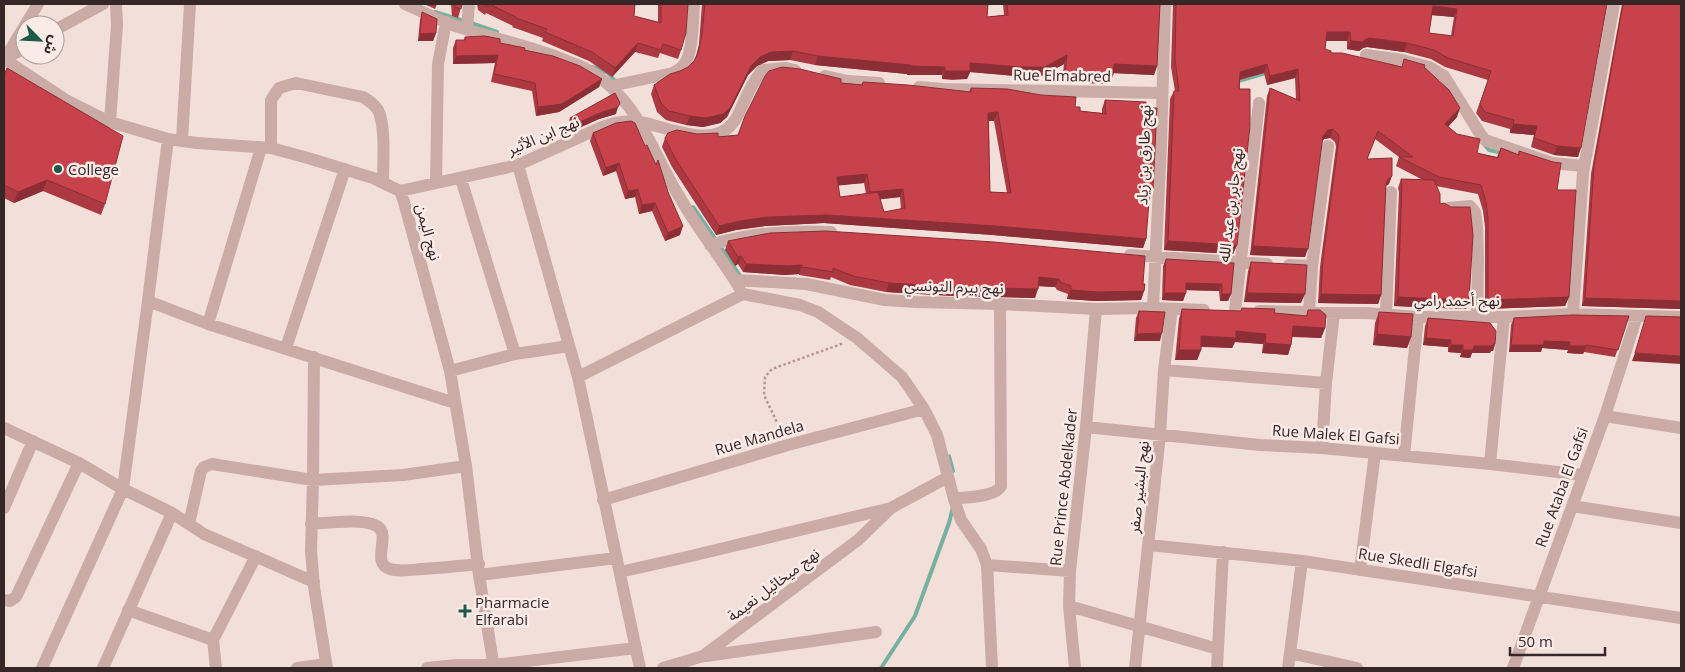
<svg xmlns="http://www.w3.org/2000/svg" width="1685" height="672" font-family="'Open Sans','Noto Sans Arabic',sans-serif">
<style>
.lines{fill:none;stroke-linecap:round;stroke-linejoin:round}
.stream{stroke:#78b0a0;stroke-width:4}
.path{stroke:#b69490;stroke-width:2.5;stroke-dasharray:2.5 2.5;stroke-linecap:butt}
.minor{stroke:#caaba6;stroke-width:12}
.wall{fill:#ac3941;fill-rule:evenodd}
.shaded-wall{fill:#8c2e35}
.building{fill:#c8424c;stroke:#8c2e35;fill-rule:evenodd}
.poi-dot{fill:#1c5949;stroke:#faebe7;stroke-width:2}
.labels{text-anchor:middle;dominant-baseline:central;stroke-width:5;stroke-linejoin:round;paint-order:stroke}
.street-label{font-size:15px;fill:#362727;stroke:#faebe7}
.poi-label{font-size:15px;fill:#362727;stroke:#faebe7;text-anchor:start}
</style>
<rect width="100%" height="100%" fill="#f2dfda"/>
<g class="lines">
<path class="stream" d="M435 12 464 21
M471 23 497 32
M593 67 608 73 616 82
M1235 82 1269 72
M1484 144 1489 150 1504 153
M693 207 716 240
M720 246 741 277
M949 456 953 471
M881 668 915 616 949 523 953 507"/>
<path class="path" d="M783 435 764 395 765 377 772 369 844 343"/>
<path class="minor" d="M405 4C419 10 432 17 447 23 481 35 517 43 552 55 564 60 578 64 590 71 640 102 650 149 679 196 697 228 720 256 739 287
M467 29 469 4
M55 30 103 4
M1366 55 1402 60 1429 67 1444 76 1479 132 1485 140 1552 163 1584 166
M6 58 25 48
M4 59 66 100 110 122 168 139 197 143 271 148 308 158 373 178 400 191 404 202 450 371 466 466 479 575 494 668
M4 60 38 4
M825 76 848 81 879 83
M611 86 673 73C678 70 682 68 685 63 693 52 693 18 694 4
M919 87 943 89 1161 93
M110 122 117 25 116 4
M168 139 148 301 208 324 455 403
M182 140 190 4
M271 148V100L279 88 296 83 363 97C368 100 374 104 378 110 386 126 383 164 383 182
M518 165 578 377 640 668
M461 179 515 354
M436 183 438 64 446 22
M400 191 518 165 602 127C615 122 627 120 640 122 665 126 712 149 732 124 737 119 740 111 743 104 748 92 754 81 762 70L786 68 795 70
M1448 208 1470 206 1475 212 1477 227 1478 258 1477 317
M710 245C749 233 790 230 831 232
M1130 255 1267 264
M1289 265 1312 266
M735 280 806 284 885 300 916 302 1000 304 1096 309 1153 308 1204 310
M743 294 800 305 818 312 857 338 902 377 924 409 937 435 954 499 961 520 981 549 987 565 992 668
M1153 308 1161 146 1165 4
M1235 311 1259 103
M1259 311 1366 313 1418 317H1504L1569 314 1681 317
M1309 312 1312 266 1328 146
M1386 314 1391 192
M1573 314 1583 173 1614 4
M208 324 261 148
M286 348 345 169
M314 357 313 480 311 551 314 587 327 668
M1164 370 1326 383
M450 371 515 354 569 346
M578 377 743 294
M1605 416 1681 428
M1086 427 1260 445 1322 448 1490 464 1583 475
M4 428 79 463 123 489 172 513 204 534 314 582
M1322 448 1326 383 1334 313
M1404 456 1418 317
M1490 464 1504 317
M954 499C965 497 996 497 1001 486L1000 304
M603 500 788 445 924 409
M1572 506 1681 523
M4 508 33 441
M189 524 201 471 204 467 212 464 313 480 403 475 466 466
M311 524C329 523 362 518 377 526 392 535 370 563 390 569 399 572 412 570 421 569 440 568 460 566 479 564
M1149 545 1302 561 1681 618
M987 565 1070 571
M1360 570 1375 453
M620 572 691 556 891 508 948 477
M479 575 616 558
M4 600 10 601 16 597 79 463
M1069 606 1218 649
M128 610 213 640
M1290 653 1357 668
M706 656 876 632
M42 668 123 489 148 301
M103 668 172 513
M216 668 213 640 256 556
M297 668 326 664
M427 668 457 665H494L636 648
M663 668 703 656 858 540 890 509
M1075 668 1069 606 1070 571 1086 427 1096 309
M1135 668 1160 434 1164 370 1172 309
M1217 668 1223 552
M1288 668 1302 561
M1513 668 1605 416 1637 316"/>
</g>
<path class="wall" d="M424 4H437L435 9Z
M451 4H462L458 18 452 16Z
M477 4H635L634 16 658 22V4H688L681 50 678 59 660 53 658 58 635 52 612 77 589 61 542 41 543 38 512 27 513 26 486 13 485 15 478 10Z
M702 4H988L987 17 1004 15 1003 4H1160L1157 66 1154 75 1113 73 1110 84 1062 82 1064 64 1042 76H1016L970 72 967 79 952 80 942 79V75H907V74L815 65 790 60 768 61 757 66 748 75 727 117 720 123 703 127 686 125 666 120 657 112 651 94 654 85 680 71 688 67 694 61 696 56 699 44Z
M1173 4H1607L1578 157 1554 155 1531 147 1534 135 1510 133V129L1482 121 1476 113 1488 80 1445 67 1431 59 1404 52 1367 47 1363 48 1359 51 1347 49V41H1326L1325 49 1331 53 1402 67H1424L1457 117 1448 127 1477 153 1497 157 1501 148 1518 155 1519 151 1557 190 1569 297 1565 306 1485 309V227L1483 211 1478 194 1436 186 1440 204 1469 300 1466 309 1394 306 1399 192 1398 188 1401 179 1423 180 1396 166 1399 157 1375 139 1367 159 1389 184 1386 186 1381 295 1378 304 1318 303 1320 267 1336 147 1335 142 1330 138 1324 139 1322 142 1305 257 1250 255 1267 96 1270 88 1296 99 1295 78 1267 85 1264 73 1240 80 1237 245 1233 254 1164 250 1170 99 1174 91H1175L1171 67ZM1432 15 1454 17 1451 36 1429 33Z
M1622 4H1681V309L1582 306 1591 174Z
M422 12 436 33 433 41H418L420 20Z
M465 37 500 43 524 50 602 79 599 87 559 112 536 116 532 91 491 82 495 63 453 64V48L456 40H464Z
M4 75 105 204 101 215 43 191 14 203 4 198Z
M841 83 969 92 971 88 1075 107 1080 111 1102 113V109L1105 100 1146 108 1153 189 1150 197H1149L1146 239 1143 248 993 235 824 223 765 226 736 230 716 235 672 167 662 147 665 138 697 134 718 137 738 135 745 116ZM989 121H994L1007 193 990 192ZM864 183 866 194 840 197 838 185ZM900 197 901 209 884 212 880 199Z
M616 114 599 119 570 132 568 125 570 118Z
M616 123 680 235 665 241 652 211 639 214 635 197 625 199 616 171 603 176 590 141 593 133Z
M728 241 1143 284 1144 291 1141 300 1096 301 1067 299 1068 294 1057 290 1055 287 1038 286 1035 298 954 296 886 292 850 285 831 277 830 280 799 275V274L785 275 743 272 738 264 735 266 725 250Z
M1166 259 1234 263 1231 294 1228 301H1220L1219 291 1186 290 1183 301 1162 300 1163 266Z
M1251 262 1301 303 1244 302 1248 271Z
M1182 309 1274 313 1306 316 1308 310 1325 328 1321 338 1292 337 1291 345 1288 355 1262 353 1263 344 1235 342 1232 348 1201 347V350L1197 360H1175L1179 319Z
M1139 311 1160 341H1134L1136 318Z
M1379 312 1411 337 1407 348 1373 345 1375 323Z
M1629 316 1615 357 1584 352 1583 354 1567 353 1568 350 1542 348 1541 352H1509L1511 325 1514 318Z
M1428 318 1495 344 1493 351H1491L1490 353H1472L1470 358 1460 357 1461 353 1448 352V347L1423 345 1425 326Z"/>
<path class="shaded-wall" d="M1433 6 1457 9 1454 17 1430 15Z
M1327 32H1350L1347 41H1324Z
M436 33 433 41H418L420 34Z
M1370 38 1407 43 1404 52 1367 47 1363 48 1359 51 1347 49 1351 41Z
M638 43 635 52 612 77 615 68Z
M793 51 790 60 768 61 757 66 748 75 727 117 720 123 703 127 686 125 690 116 751 66 760 57 771 52Z
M498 55 495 63 453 64 456 56Z
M1067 55 1064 64 1042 76H1016L970 72 967 79H942L945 71 970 63Z
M818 56 911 65 907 74 815 65Z
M1114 64 1157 66 1154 75 1111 73Z
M1267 64 1264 73 1236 80 1240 72Z
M911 66 945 67 942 75H907Z
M1298 69 1295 78 1267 85 1270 76Z
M1065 73 1113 75 1110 84 1062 82Z
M602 79 599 87 559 112 536 116 538 107Z
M618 107 616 114 599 119 570 132 573 125 602 112Z
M1460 108 1457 117 1442 133 1445 124Z
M998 112 994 121H985L988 113Z
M1513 124 1537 126 1534 135 1510 133Z
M1333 129 1330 138 1324 139 1320 145 1323 136 1328 130Z
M1557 146 1581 148 1578 157 1554 155Z
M619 163 616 171 603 176 606 168Z
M867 174 864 183 834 186 837 177Z
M1392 176 1389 184 1384 187 1388 179Z
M47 180 43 191 14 203 18 192Z
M638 189 635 197 625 199 628 191Z
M903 189 900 197 867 201 870 192Z
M1150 189H1153L1150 197H1147Z
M655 203 652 211 639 214 642 205Z
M827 215 996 226 1146 239 1143 248 993 235 824 223 765 226 736 230 716 235 719 226 740 221 768 217Z
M683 226 680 235 665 241 668 233Z
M1168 241 1237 245 1233 254 1164 250Z
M1253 246 1308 249 1305 257 1250 255Z
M741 256 738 264 735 266 738 257Z
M746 264 802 265 799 274 785 275 743 272Z
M1039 277 1059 279 1055 287 1036 286Z
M889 283 1038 289 1035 298 954 296 886 292Z
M1186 283 1222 284 1219 291 1184 290Z
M1071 290 1144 291 1141 300 1096 301 1067 299Z
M1164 293H1186L1183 301 1162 300Z
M1247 293 1305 294 1301 303 1244 302Z
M1222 294H1231L1228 301H1220Z
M1321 294 1381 295 1378 304 1318 303Z
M1398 297 1469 300 1466 309 1394 306Z
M1569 297 1565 306 1485 309 1488 300Z
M1585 298 1681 301V309L1582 306Z
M1293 326 1325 328 1321 338 1289 336Z
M1236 331 1266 334 1263 344 1235 342 1232 348 1198 346 1201 336Z
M1162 333 1160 341H1134L1137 334Z
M1377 334 1411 337 1407 348 1373 345Z
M1426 338 1451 340 1448 347 1423 345Z
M1544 341 1570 342 1568 350 1542 348 1541 352H1509L1511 345Z
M1265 343 1291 345 1288 355 1262 353Z
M1495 344 1493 351H1491L1490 353H1472L1470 358 1460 357 1463 350 1474 346Z
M1451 345H1463L1461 353 1448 352Z
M1570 346H1586L1583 354 1567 353Z
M1179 350H1201L1197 360H1175Z
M1635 353 1681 356V364L1632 361Z"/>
<path class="building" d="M455 4H462L461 9 455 7Z
M485 4H635L634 16 661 23V4H688L686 33 681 50 663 44 661 50 638 43 615 68 592 52 545 32 547 29 516 18V17L489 4 488 6Z
M705 4H988L987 17 1008 15 1007 4H1160L1157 66 1114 64 1113 75 1065 73 1067 55 1045 67H1020L970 63V71H945V67L911 66V65L818 56 793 51 771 52 760 57 751 66 730 108 723 114 706 118 690 116 669 111 661 103 654 85 670 74 680 71 688 67 694 61 698 53 702 35Z
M1176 4H1607L1581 148 1557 146 1534 138 1537 126 1513 124 1514 120 1485 112 1480 104 1491 71 1448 58 1434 50 1407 43 1370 38 1366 39 1362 42 1351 41 1350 32H1327L1325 49 1331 51V53H1342L1402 67 1404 59 1425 65 1424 67 1449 90 1460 108 1445 124 1457 134 1480 139 1477 153 1498 158 1501 148 1519 155V151L1522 152 1553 162 1561 163 1557 190H1576L1569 297 1488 300V218L1486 202 1481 185 1439 177 1399 157H1413L1378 131 1367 159 1392 158V176L1388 179 1386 183 1381 295 1321 294 1323 258 1339 138 1338 134 1333 129 1328 130 1323 136 1308 249 1253 246 1270 88 1300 101 1298 69 1270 76 1267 64 1240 72 1239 89H1250V126L1237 245 1168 241 1174 91H1179L1175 58ZM1433 6 1457 9 1453 36 1429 33Z
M1623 4H1681V301L1585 298 1594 166Z
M422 12 437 19 436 33 420 34Z
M485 36 500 39V43L525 48 524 50 553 56 580 66 602 79 562 104 538 107 535 83 494 74 498 55 456 56V40H465V37Z
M782 67 800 69 841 79V83L862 85 863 82 908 85 971 92V88L1007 89 1041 95 1076 97 1075 107H1080V111L1106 114 1105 100 1146 102V108H1157L1153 189H1150L1146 239 996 226 827 215 768 217 740 221 719 226 675 158 665 138 668 133 677 130 697 134 718 133V137L738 135 745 116 765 76 769 71ZM998 112 1011 193 990 192 988 113ZM867 174 870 192 903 189 905 208 884 212 878 192 840 197 837 177Z
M7 68 123 136 105 204 47 180 18 192 4 185V75Z
M615 93 620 103 618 107 602 112 573 125 570 118Z
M631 121 635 123 645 146 647 145 656 165 658 160 668 192 683 226 668 233 655 203 642 205 638 189 628 191 619 163 606 168 593 133 616 123Z
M1401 179 1434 180 1440 194V204L1444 203 1451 207H1470L1473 235 1469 300 1398 297 1402 184Z
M826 231 994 242 1145 256 1143 284H1145L1144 291 1099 292 1071 290V286L1060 282 1059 279 1039 277 1038 289 957 287 889 283 853 276 833 268V272L802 267V265L789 266 746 264 741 256 738 257 728 241 770 233Z
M1166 259 1234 263 1231 294H1222V284L1186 283V293H1164Z
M1251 262 1307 265 1305 294 1247 293Z
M1242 308 1275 309 1274 313 1307 316 1308 310H1320L1326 315 1325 328 1293 326 1291 345 1265 343 1266 334 1236 331V338L1201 336V350H1179L1182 309 1241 311Z
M1139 311 1165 312 1162 333 1137 334Z
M1379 312 1413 314 1411 337 1377 334Z
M1572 315 1629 316 1618 350 1586 345V346H1570V342L1544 341V345H1511L1514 318Z
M1646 316 1681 317V356L1635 353Z
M1428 318 1490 323 1496 331 1495 344H1493V346H1474L1473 350H1463V345H1451V340L1426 338Z"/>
<g class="poi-dot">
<circle cx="58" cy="169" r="5"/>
<path d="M462.5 603.5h5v5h5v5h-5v5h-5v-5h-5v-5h5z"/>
</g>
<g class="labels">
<g class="street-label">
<text transform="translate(1062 75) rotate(1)">Rue Elmabred</text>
<text transform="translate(543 135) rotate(-23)">نهج ابن الأثير</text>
<text transform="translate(1143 155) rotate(-88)">نهج طارق بن زياد</text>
<text transform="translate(1230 205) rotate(-83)">نهج جابر بن عبد الله</text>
<text transform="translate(429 232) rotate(75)">نهج اليمن</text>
<text transform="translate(954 286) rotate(2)">نهج بيرم التونسي</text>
<text x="1457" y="300">نهج أحمد رامي</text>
<text transform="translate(1336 434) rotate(4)">Rue Malek El Gafsi</text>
<text transform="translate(759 437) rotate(-16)">Rue Mandela</text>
<text transform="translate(1063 487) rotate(-84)">Rue Prince Abdelkader</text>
<text transform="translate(1138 487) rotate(-84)">نهج البشير صفر</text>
<text transform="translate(1561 487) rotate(-70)">Rue Ataba El Gafsi</text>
<text transform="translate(1418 562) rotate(9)">Rue Skedli Elgafsi</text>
<text transform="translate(773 584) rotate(-37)">نهج ميخائيل نعيمة</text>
</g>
<g class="poi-label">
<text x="68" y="169">College</text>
<text x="475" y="602">Pharmacie<tspan x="475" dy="17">Elfarabi</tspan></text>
</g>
</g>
<rect width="1685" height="672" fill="none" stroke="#362727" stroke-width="10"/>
<g transform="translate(40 40) rotate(114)"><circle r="24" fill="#faebe7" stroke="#ac9d9a"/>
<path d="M0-4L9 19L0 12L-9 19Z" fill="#1c5949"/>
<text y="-8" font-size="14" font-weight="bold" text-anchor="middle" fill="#362727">ش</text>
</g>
<path d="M1510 647v8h95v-8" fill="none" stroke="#362727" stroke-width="2.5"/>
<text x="1518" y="647" font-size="15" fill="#362727" stroke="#faebe7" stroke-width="4" paint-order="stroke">50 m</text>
</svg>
